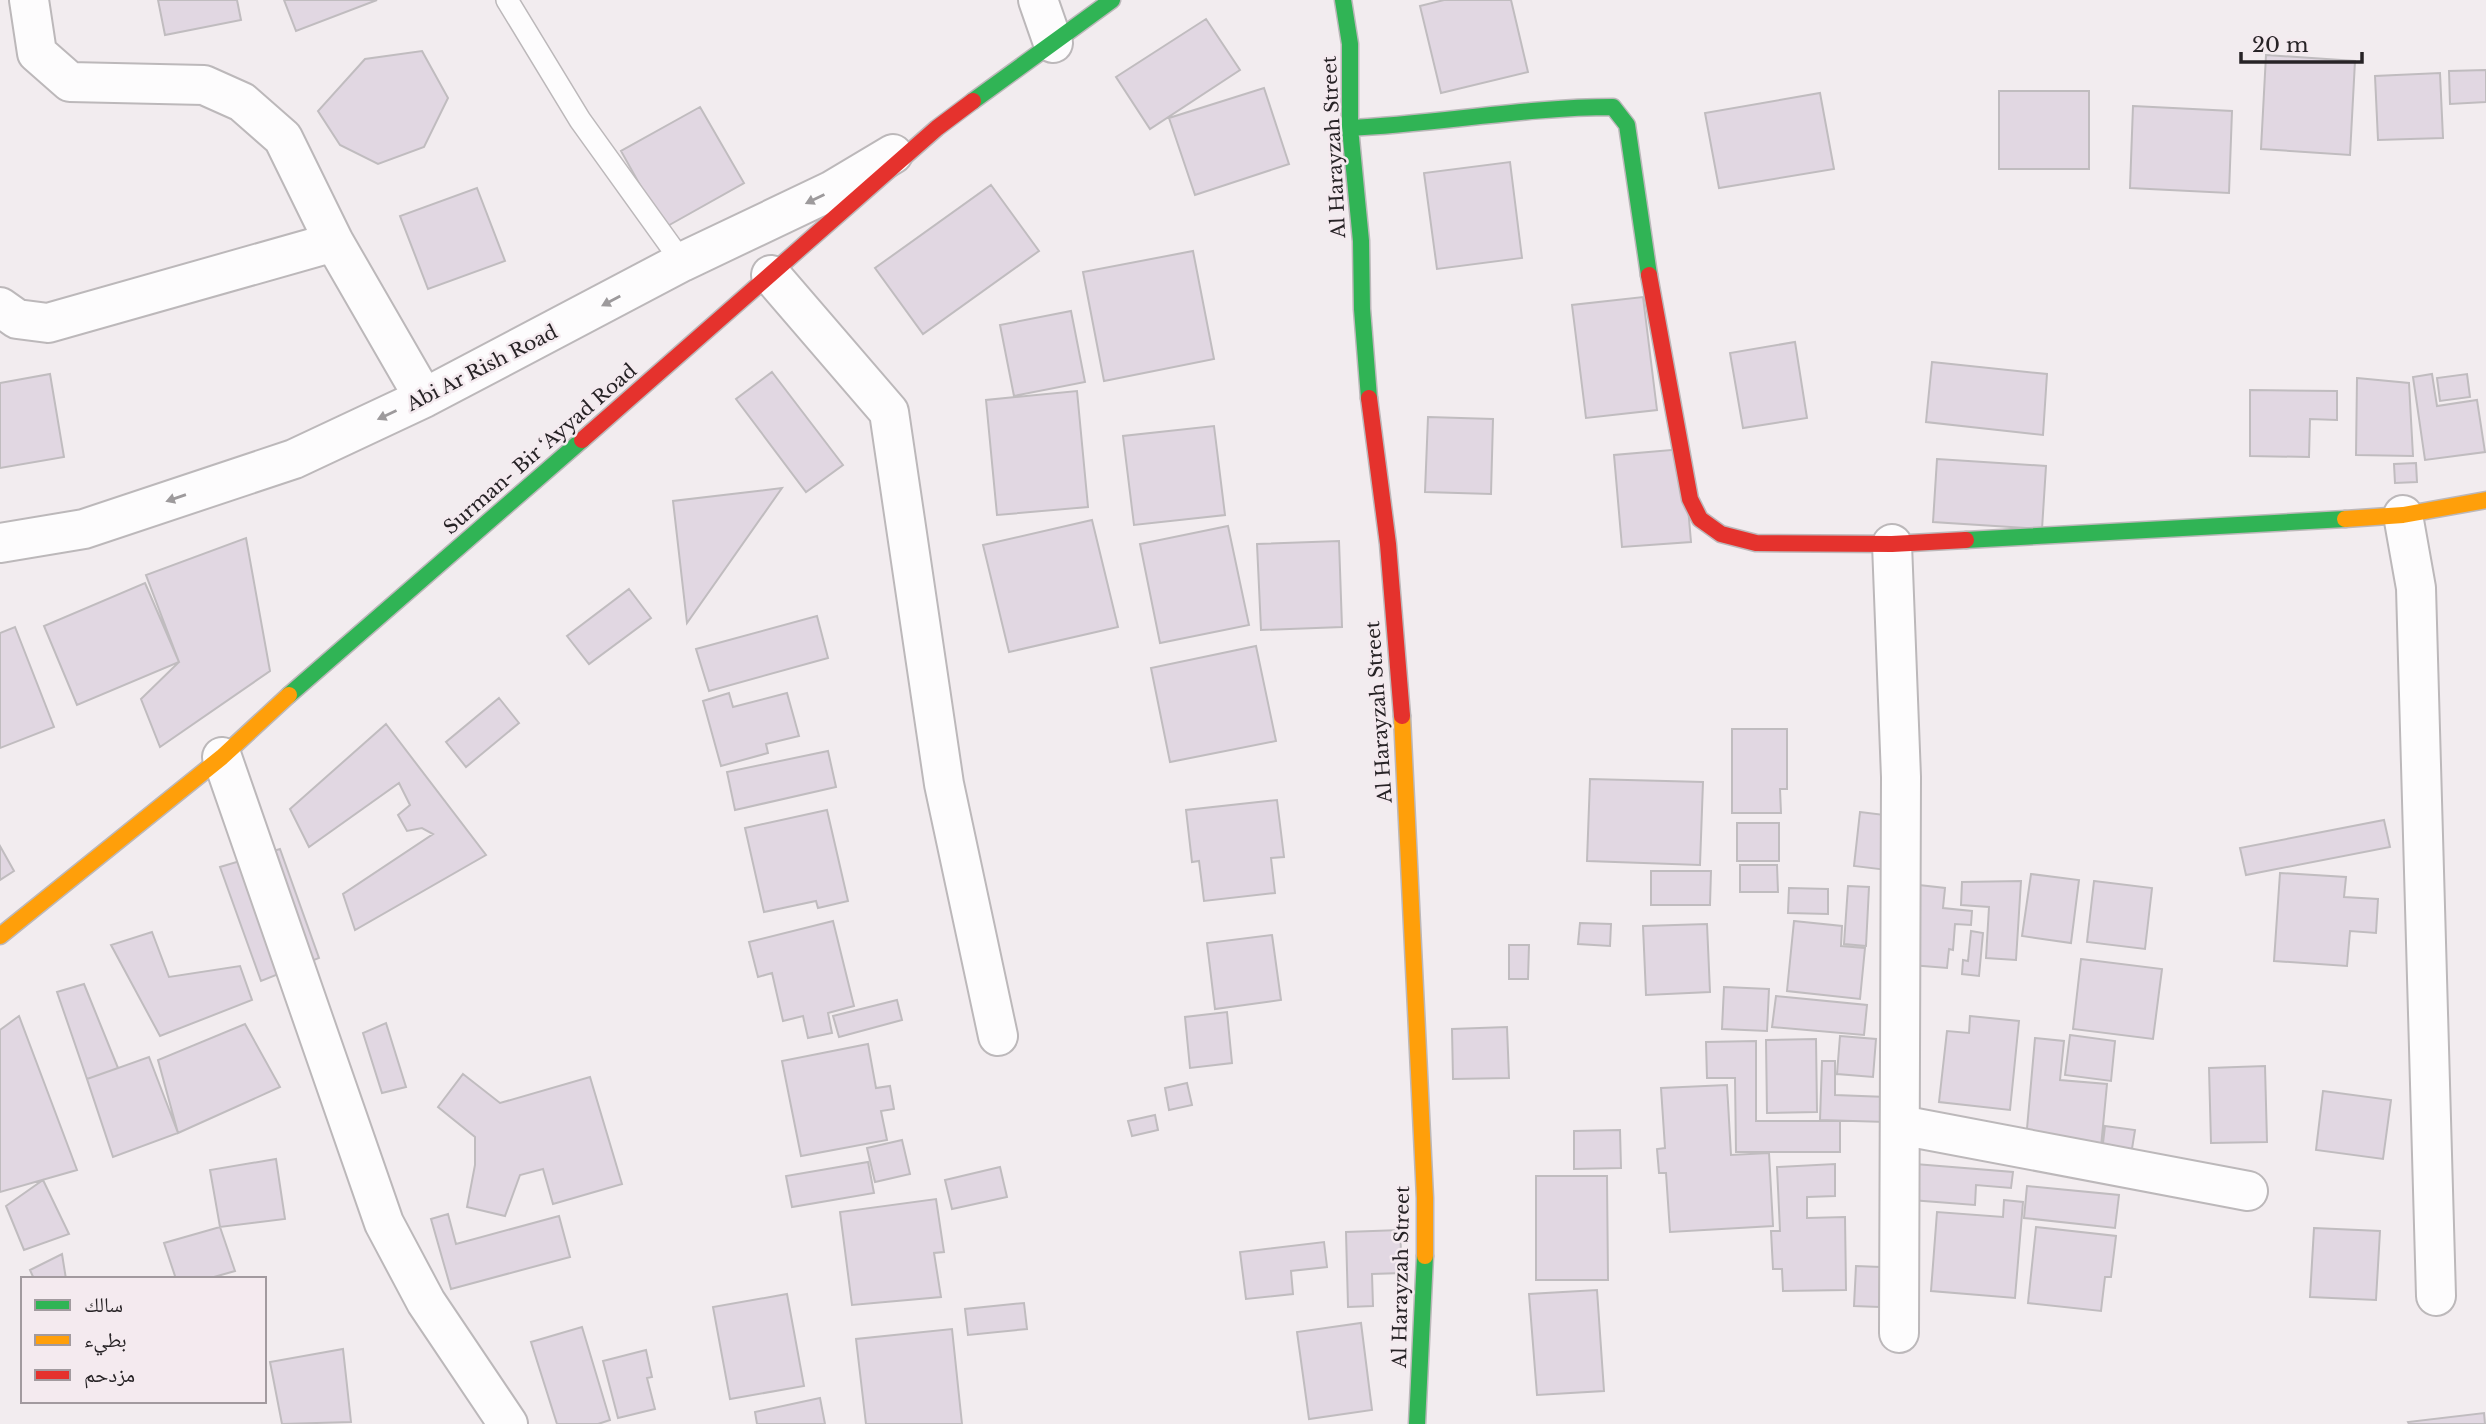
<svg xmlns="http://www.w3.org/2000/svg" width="2486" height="1424" font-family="'Libre Baskerville','Noto Naskh Arabic',serif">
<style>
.building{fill:#e1d7e2;stroke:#c0bcbf;stroke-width:2}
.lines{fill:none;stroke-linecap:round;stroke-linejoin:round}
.lane-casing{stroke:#bcb8ba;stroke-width:24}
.street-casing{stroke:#bcb8ba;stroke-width:42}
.fast-casing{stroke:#bcb8ba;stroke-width:19}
.slow-casing{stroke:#bcb8ba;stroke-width:19}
.jam-casing{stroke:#bcb8ba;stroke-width:19}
.lane{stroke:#fdfcfd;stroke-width:21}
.street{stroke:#fdfcfd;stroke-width:38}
.fast{stroke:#30b455;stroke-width:16}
.slow{stroke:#ff9f0a;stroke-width:16}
.jam{stroke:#e5322d;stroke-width:16}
.oneway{fill:#9d9a9c}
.labels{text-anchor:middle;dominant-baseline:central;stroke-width:5;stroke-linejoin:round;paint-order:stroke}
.street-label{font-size:19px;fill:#272326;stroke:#f4eaef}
</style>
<rect width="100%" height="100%" fill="#f2ecef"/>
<path class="building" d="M158 0H237L241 20 165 35Z
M284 0H377L296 31Z
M1444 0H1511L1528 72 1441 93 1420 6Z
M1206 19 1240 70 1150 129 1116 77Z
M422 51 448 98 424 147 378 164 340 145 318 111 365 59Z
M2266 55 2355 61 2350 155 2261 149Z
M2486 70V102L2450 104 2449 71Z
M2440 73 2443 138 2378 140 2375 76Z
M1264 88 1289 164 1195 195 1169 118Z
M1999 91H2089V169H1999Z
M1820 93 1834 169 1719 188 1705 113Z
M2133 106 2232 111 2229 193 2130 188Z
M700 107 744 183 664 228 621 151Z
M1510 162 1522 258 1437 269 1424 173Z
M991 185 1039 251 923 334 875 268Z
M477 188 505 261 428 289 400 216Z
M1193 251 1214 359 1104 381 1083 272Z
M1643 297 1657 410 1586 418 1572 305Z
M1071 311 1085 382 1014 396 1000 325Z
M1795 342 1807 418 1743 428 1730 353Z
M1932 362 2047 374 2043 435 1926 422Z
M772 372 843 465 806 492 736 399Z
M50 374 64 457 0 468V383Z
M2432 374 2437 406 2477 400 2485 452 2425 460 2413 377Z
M2467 374 2470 397 2440 401 2437 378Z
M2357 378 2409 383 2413 456 2356 455Z
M2250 390 2337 391V420L2310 419 2309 457 2250 456Z
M1077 391 1088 507 997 515 986 400Z
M1428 417 1493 419 1491 494 1425 492Z
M1214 426 1225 515 1134 525 1123 436Z
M1683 449 1691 542 1622 547 1614 455Z
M1937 459 2046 466 2042 529 1933 522Z
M2416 463 2417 482 2395 483 2394 464Z
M782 488 687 623 673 501Z
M1092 520 1118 627 1009 652 983 545Z
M1228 526 1249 625 1160 643 1140 544Z
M246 538 270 671 160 747 141 699 179 662 146 575Z
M1339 541 1342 627 1261 630 1257 544Z
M145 583 179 662 77 705 44 626Z
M629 589 651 618 589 664 567 636Z
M817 616 828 658 709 691 696 649Z
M15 627 54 727 0 748V633Z
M1256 646 1276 741 1170 762 1151 668Z
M729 693 733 707 787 693 799 736 766 744 768 753 721 766 703 701Z
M499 698 519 723 466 767 446 742Z
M386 724 486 855 355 930 343 894 433 834 422 828 407 831 398 815 410 805 399 783 309 847 290 809Z
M1732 729H1787V789H1780L1781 813H1732Z
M828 751 836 787 735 810 727 772Z
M1590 779 1703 782 1700 865 1587 861Z
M1277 800 1284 857 1271 858 1275 893 1204 901 1199 861 1192 862 1186 810Z
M827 810 848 901 818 908 816 901 764 912 745 828Z
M1860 812 1893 816 1887 870 1854 866Z
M2384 820 2390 847 2246 875 2240 848Z
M1737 823H1779V861H1737Z
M0 846 14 871 0 880Z
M280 849 319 958 261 981 220 867Z
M1740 865H1777L1778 892H1740Z
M1651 871H1711L1710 905H1651Z
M2280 873 2346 877 2344 897 2378 899 2376 933 2350 931 2347 966 2274 961Z
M2031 874 2079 880 2071 943 2022 936Z
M2021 881 2016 960 1986 958 1989 907 1961 905 1962 882Z
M2094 881 2152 888 2145 949 2087 942Z
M1919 885 1945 888 1943 908 1972 911 1971 925 1955 924 1953 950 1949 949 1947 968 1911 965Z
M1848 886 1869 887 1866 946 1844 944Z
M1789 888 1828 889V914L1788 913Z
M833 921 854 1006 828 1013 832 1033 808 1038 803 1016 783 1021 772 973 758 977 749 942Z
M1794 921 1842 926 1841 946 1865 948 1860 999 1787 991Z
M1580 923 1611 924 1610 946 1578 944Z
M1707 924 1710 992 1646 995 1643 926Z
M1971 931 1983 933 1979 976 1962 974 1963 960 1968 961Z
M152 932 169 977 240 966 252 1000 160 1036 111 945Z
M1272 935 1281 1000 1215 1009 1207 943Z
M1509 945H1529L1528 979H1509Z
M2081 959 2162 969 2153 1039 2073 1029Z
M84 984 118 1068 87 1079 57 992Z
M1724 987 1769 989 1767 1031 1722 1029Z
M1776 996 1867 1005 1864 1035 1772 1027Z
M897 1000 902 1020 839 1037 833 1016Z
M1227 1012 1232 1063 1190 1068 1185 1017Z
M19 1016 77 1170 0 1192V1030Z
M1970 1016 2019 1021 2010 1110 1939 1102 1947 1031 1969 1033Z
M386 1023 406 1087 382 1093 363 1033Z
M245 1024 280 1087 178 1133 158 1060Z
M1507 1027 1509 1078 1453 1079 1452 1029Z
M2070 1035 2115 1041 2111 1081 2065 1075Z
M1840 1036 1876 1039 1873 1077 1837 1074Z
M2035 1038 2064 1041 2060 1080 2107 1084 2101 1147 2026 1140Z
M1816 1039 1817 1112 1767 1113 1766 1040Z
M1756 1041V1121H1840V1152H1736L1735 1078H1707L1706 1042Z
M868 1044 876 1088 890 1086 894 1109 881 1111 887 1140 801 1156 782 1061Z
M149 1057 178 1133 113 1157 87 1079Z
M1822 1061H1835V1095L1887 1097 1886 1122 1820 1120Z
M2265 1066 2267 1142 2211 1143 2209 1068Z
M463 1074 500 1103 590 1077 622 1184 553 1204 543 1169 520 1175 505 1216 467 1207 475 1165V1137L438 1107Z
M1187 1083 1192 1105 1169 1110 1165 1088Z
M1727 1085 1731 1155 1769 1153 1773 1226 1670 1232 1666 1173H1659L1657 1149 1665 1148 1661 1088Z
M2323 1091 2391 1100 2383 1159 2316 1150Z
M1155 1115 1158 1130 1132 1136 1128 1121Z
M2105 1126 2135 1130 2131 1155 2102 1152Z
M1620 1130 1621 1168 1574 1169V1131Z
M902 1140 910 1174 875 1182 867 1148Z
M276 1159 285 1219 220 1227 210 1170Z
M868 1162 874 1193 792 1207 786 1176Z
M1835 1164V1196L1807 1197V1218L1845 1217 1846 1290 1783 1291 1782 1269H1773L1771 1231H1780L1777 1167Z
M1915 1164 2013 1172 2011 1188 1976 1185 1975 1205 1911 1200Z
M1000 1167 1007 1197 952 1209 945 1180Z
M1536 1176H1607L1608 1280H1536Z
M43 1180 69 1234 24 1250 6 1206Z
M2027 1186 2119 1195 2115 1228 2024 1218Z
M936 1199 944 1252 934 1253 941 1297 852 1305 840 1212Z
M2004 1200 2023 1202 2015 1298 1931 1291 1937 1212 2003 1217Z
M448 1214 456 1244 559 1216 570 1257 451 1289 431 1219Z
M220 1227 235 1271 207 1279H176L164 1243Z
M2036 1227 2116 1236 2111 1277H2105L2101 1311 2028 1303Z
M2314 1228 2380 1231 2376 1300 2310 1297Z
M1400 1230 1402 1273 1372 1274 1373 1306 1348 1307 1346 1232Z
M1324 1242 1327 1267 1291 1271 1293 1294 1246 1299 1240 1252Z
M62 1254 66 1279H34L30 1270Z
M1856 1266 1880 1267 1879 1307 1854 1306Z
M1597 1290 1604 1391 1537 1395 1529 1294Z
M787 1294 804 1386 730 1399 713 1307Z
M1024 1303 1027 1329 968 1335 965 1309Z
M1361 1323 1372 1410 1309 1419 1297 1332Z
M582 1327 610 1420 598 1424H557L531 1342Z
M952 1329 962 1424H866L856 1339Z
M343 1349 351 1422 282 1424 270 1362Z
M646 1350 652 1377 647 1378 655 1409 618 1418 603 1361Z
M820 1398 825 1424H757L755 1412Z
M2484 1413 2485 1424H2409L2408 1422Z"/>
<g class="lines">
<g class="lane-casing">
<path id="lane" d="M507 0 580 120 682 262"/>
</g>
<g class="street-casing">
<path id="street" d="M29 0 37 53 70 82 204 85 242 102 283 138 334 242 424 398
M1038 0 1053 43
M771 275 889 412 944 784 998 1036
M0 307 17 319 48 323 334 242
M2403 515 2416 588 2436 1296
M0 543 84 529 294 459 424 398 682 262 831 191 893 154
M1892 544 1901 777 1899 1333
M222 757 384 1223 426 1302 508 1424
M1900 1125 2248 1191"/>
</g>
<g class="fast-casing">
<path id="fast" d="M1343 0 1350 44V128L1361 241 1362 309 1369 398
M973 101 1112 0
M1350 128C1438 124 1525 107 1613 107L1627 125 1649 275
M1966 540 2345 519
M289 695 582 440
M1417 1424 1425 1256"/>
</g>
<g class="slow-casing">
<path id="slow" d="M2345 519 2403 515 2486 500
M1402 716 1425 1198V1256
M0 936 222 757 289 695"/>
</g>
<g class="jam-casing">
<path id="jam" d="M1649 275 1690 499 1700 519 1721 534 1756 543 1892 544 1966 540
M1369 398 1388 544 1402 716
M582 440 937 128 973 101"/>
</g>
<use href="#lane" class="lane"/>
<use href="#street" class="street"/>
<use href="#fast" class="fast"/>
<use href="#slow" class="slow"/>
<use href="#jam" class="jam"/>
</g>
<defs><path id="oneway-solid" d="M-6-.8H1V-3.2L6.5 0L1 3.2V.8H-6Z" transform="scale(1.75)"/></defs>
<g class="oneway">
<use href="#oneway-solid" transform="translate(815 199) rotate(154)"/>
<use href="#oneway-solid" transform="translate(611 301) rotate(152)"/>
<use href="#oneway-solid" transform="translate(387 415) rotate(155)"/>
<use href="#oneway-solid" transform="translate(176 498) rotate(161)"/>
</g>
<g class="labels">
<g class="street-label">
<text transform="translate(1334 147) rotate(-93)">Al Harayzah Street</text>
<text transform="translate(482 368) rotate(-27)">Abi Ar Rish Road</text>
<text transform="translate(540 449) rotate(-41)">Surman- Bir ‘Ayyad Road</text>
<text transform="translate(1379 712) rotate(-94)">Al Harayzah Street</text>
<text transform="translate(1401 1277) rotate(-89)">Al Harayzah Street</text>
</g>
</g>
<rect x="21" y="1277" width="245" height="126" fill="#f4eaef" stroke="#a29a9f" stroke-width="2"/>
<rect x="35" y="1300" width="35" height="10" fill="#30b455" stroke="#a29a9f" stroke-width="2"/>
<text x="84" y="1312" font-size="21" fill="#272326">سالك</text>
<rect x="35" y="1335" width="35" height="10" fill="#ff9f0a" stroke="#a29a9f" stroke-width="2"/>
<text x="84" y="1347" font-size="21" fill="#272326">بطيء</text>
<rect x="35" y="1370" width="35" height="10" fill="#e5322d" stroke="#a29a9f" stroke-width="2"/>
<text x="84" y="1382" font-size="21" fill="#272326">مزدحم</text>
<path d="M2241 52v10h121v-10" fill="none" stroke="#272326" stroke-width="3.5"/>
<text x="2252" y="52" font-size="21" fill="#272326" stroke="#f4eaef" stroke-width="5" paint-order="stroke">20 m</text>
</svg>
